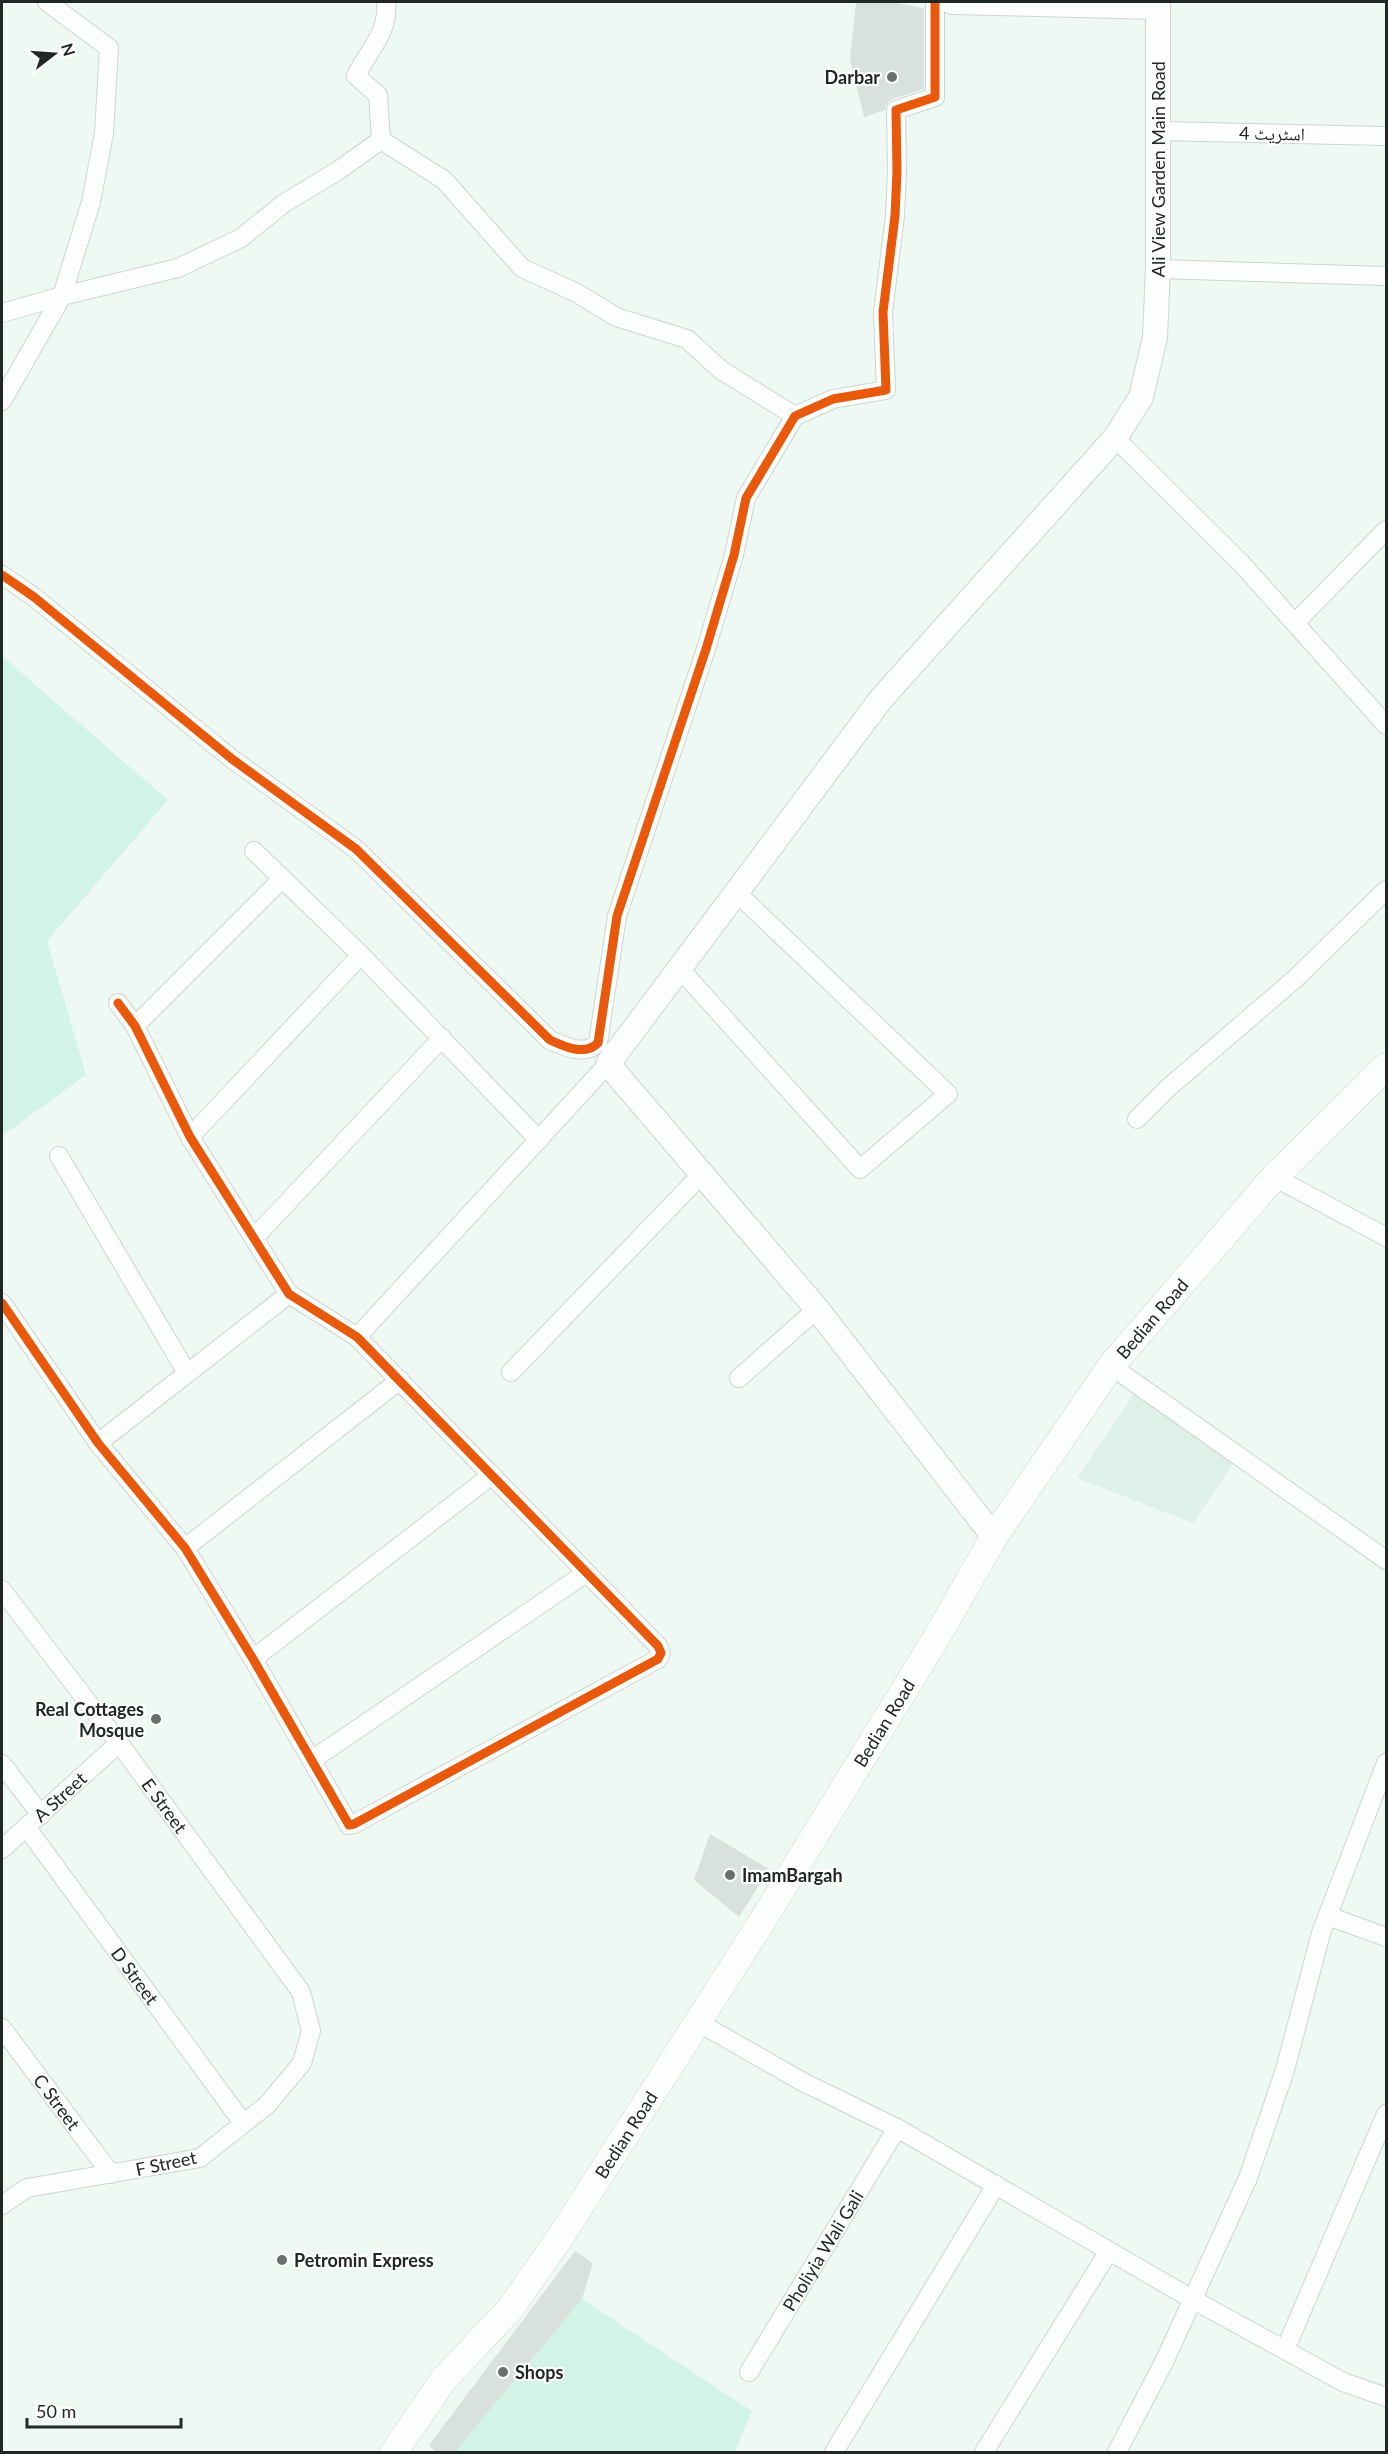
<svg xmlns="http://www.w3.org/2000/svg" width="1388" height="2454" font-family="Lato,'Noto Naskh Arabic',sans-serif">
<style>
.built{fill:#ddf1e8}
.green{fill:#d2f4e6}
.building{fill:#d8e1dd}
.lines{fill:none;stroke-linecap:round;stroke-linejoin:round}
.minor-casing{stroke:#cdd5d2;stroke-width:20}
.tertiary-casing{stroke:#cdd5d2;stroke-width:26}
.secondary-casing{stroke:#cdd5d2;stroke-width:28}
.minor{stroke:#fcfefd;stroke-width:18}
.tertiary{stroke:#fcfefd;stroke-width:24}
.secondary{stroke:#fcfefd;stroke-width:27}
.cycleway-casing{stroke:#fff;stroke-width:13}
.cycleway{stroke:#e8590c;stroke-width:9}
.poi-dot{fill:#68706d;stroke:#fff;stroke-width:2}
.labels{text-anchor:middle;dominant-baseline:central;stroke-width:4.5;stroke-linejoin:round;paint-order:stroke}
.poi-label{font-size:18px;font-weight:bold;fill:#202724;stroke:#fff;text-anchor:start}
.street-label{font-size:18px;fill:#202724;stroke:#fff}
</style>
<rect width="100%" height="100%" fill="#eef9f4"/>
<path class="built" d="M1135 1393 1233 1464 1193 1523 1077 1478Z"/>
<path class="green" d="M2 656 168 800 47 941 86 1075 2 1136Z
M582 2299 752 2411 735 2452H455Z"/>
<path class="building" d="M856 2H892L924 8V89L892 99 887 103 885 110 864 117 850 59Z
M710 1834 769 1869 739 1917 694 1880Z
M575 2251 593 2263 582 2299 455 2452H435L429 2445Z"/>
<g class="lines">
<g class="minor-casing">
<g id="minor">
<path d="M1158 131 1386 136"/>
<path d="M381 140 444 180 522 268 577 293 616 317 687 339 721 370 795 416"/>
<path d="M381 140 378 95 356 76C368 50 389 34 386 2"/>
<path d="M1158 269 1386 276"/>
<path d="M2 313 62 296 178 268 241 238 283 204 339 170 381 140"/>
<path d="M2 401 62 296 91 202 104 133 109 48 47 2"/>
<path d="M1115 438 1241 563 1386 725"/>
<path d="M2 575 34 597 232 759 356 849 550 1040C565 1047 585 1056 598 1043L617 916 706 649 734 555 746 498 795 416 833 399 886 390 883 312 895 216 897 171 896 110 935 97V2"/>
<path d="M1295 623 1386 530"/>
<path d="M254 851 361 955 539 1140"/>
<path d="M680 969 860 1169 948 1094 737 893"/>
<path d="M135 1026 282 879"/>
<path d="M1137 1119 1168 1088 1296 978 1386 890"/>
<path d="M190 1137 361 955"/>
<path d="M59 1156 187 1373"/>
<path d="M1274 1177 1386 1237"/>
<path d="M254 1238 442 1038"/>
<path d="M2 1303 98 1443 185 1548 253 1659 349 1825 354 1824 658 1659 661 1653 658 1646 357 1337 289 1294 190 1137 135 1026 118 1003"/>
<path d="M357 1337 608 1064"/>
<path d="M1111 1366 1386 1560"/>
<path d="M511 1372 701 1175"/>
<path d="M739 1378 817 1309"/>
<path d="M98 1443 289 1294"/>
<path d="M185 1548 400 1380"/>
<path id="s1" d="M2 1590 119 1743 301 1992 311 2031 302 2063 267 2105 200 2158 27 2188 2 2205"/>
<path d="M253 1659 492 1475"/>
<path d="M312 1760 586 1573"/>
<path d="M2 1764 41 1815"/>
<path id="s2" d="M27 1828 243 2123"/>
<path id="s3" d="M2 1849 119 1743"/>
<path d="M1328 1916 1386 1937"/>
<path d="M696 2021 801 2081 897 2128 1192 2299 1343 2382 1386 2397"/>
<path id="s4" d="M2 2028 111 2174"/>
<path d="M1285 2350 1386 2114"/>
<path id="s5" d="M749 2372 897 2128"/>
<path d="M834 2452 996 2185"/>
<path d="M984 2452 1109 2251"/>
<path d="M1117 2452 1165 2360 1248 2178 1285 2070 1321 1933 1386 1763"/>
</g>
</g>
<g class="tertiary-casing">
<g id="tertiary">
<path d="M952 2 1158 7"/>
<path id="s6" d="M994 1537 817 1309 608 1064 881 699 1115 438 1141 397 1155 337 1158 269V2"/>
</g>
</g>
<g class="secondary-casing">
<g id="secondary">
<path id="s7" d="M394 2452 444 2379 510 2309 561 2236 756 1931 935 1640 994 1537 1111 1366 1274 1177 1386 1067"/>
</g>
</g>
<use href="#minor" class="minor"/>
<use href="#tertiary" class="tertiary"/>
<use href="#secondary" class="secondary"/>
<g class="cycleway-casing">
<path id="cycleway" d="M2 575 34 597 232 759 356 849 550 1040C565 1047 585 1056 598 1043L617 916 706 649 734 555 746 498 795 416 833 399 886 390 883 312 895 216 897 171 896 110 935 97V2
M2 1303 98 1443 185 1548 253 1659 349 1825 354 1824 658 1659 661 1653 658 1646 357 1337 289 1294 190 1137 135 1026 118 1003"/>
</g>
<use href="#cycleway" class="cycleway"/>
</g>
<g class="poi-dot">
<circle cx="892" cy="77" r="6"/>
<circle cx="156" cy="1719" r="6"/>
<circle cx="730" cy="1875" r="6"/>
<circle cx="282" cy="2260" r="6"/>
<circle cx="503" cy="2372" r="6"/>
</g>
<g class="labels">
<g class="poi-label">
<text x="880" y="77" text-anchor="end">Darbar</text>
<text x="144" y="1709" text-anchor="end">Real Cottages<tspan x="144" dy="21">Mosque</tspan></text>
<text x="742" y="1875">ImamBargah</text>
<text x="294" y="2260">Petromin Express</text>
<text x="515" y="2372">Shops</text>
</g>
<g class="street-label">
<text transform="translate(1272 133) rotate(1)">اسٹریٹ 4</text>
<text stroke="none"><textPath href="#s6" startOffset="1695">Ali View Garden Main Road</textPath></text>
<text stroke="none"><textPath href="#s7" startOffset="1366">Bedian Road</textPath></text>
<text stroke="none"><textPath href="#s7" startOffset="880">Bedian Road</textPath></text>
<text stroke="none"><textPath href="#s3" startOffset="78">A Street</textPath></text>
<text stroke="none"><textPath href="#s1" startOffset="270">E Street</textPath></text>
<text stroke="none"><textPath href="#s2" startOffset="183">D Street</textPath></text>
<text stroke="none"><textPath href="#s4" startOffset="92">C Street</textPath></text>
<text stroke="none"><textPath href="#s7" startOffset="394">Bedian Road</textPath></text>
<text transform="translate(166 2163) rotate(-12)">F Street</text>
<text stroke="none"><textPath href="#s5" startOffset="142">Pholiyia Wali Gali</textPath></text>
</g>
</g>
<rect width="1388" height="2454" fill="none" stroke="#202724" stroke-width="6"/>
<g transform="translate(54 54) rotate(73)" stroke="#ffffff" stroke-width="4.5" paint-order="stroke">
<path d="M0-4.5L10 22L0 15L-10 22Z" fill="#202724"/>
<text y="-9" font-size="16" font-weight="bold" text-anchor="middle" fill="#202724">N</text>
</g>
<path d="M27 2418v9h154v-9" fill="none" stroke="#202724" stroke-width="3"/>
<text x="36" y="2418" font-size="18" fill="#202724" stroke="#ffffff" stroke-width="4.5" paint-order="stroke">50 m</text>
</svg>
